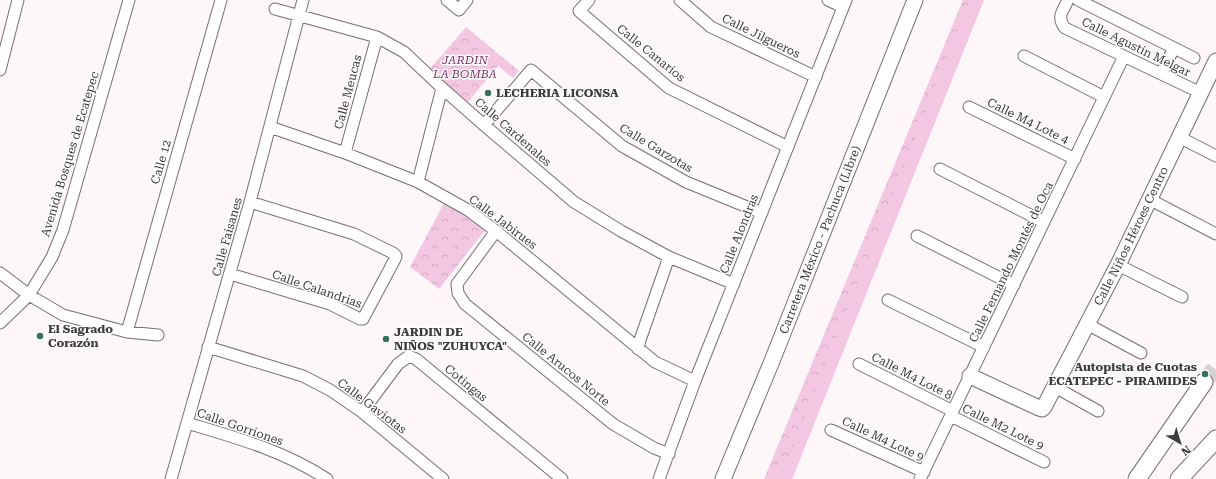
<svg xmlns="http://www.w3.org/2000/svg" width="1216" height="479" font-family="'Roboto Serif',serif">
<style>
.forest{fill:url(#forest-crowns)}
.pitch{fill:#f3c6e1}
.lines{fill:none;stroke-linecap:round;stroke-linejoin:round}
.highway-tunnel{stroke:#d7d1d4;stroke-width:17;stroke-dasharray:17 8;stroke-linecap:butt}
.minor-casing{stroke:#746f72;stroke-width:13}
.major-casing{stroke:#746f72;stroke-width:17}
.highway-casing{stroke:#746f72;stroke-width:19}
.minor{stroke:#fff;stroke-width:11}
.major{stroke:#fff;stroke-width:15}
.highway{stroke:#fff;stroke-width:17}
.poi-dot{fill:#35715c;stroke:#fff;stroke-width:1.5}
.labels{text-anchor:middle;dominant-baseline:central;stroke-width:3;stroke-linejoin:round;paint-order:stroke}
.street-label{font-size:12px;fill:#3d3b3c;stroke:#fff}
.park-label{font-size:12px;font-style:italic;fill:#7e2f64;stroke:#fff}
.poi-label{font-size:12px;font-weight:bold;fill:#3d3b3c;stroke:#fff;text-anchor:start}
</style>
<defs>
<pattern id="forest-crowns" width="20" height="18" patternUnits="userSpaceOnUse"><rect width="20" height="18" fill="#f3c6e1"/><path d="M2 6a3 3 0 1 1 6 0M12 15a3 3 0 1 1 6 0" fill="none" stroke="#d1abc2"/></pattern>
</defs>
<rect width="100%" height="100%" fill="#fdf7fa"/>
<path class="forest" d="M963 0H984L792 479H764Z
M466 27 519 71 513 78 498 66 468 102 429 70Z
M444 203 486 229 439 289 410 267Z"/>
<path class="pitch" d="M970 0H983L792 479H780Z"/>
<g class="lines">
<path class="highway-tunnel" d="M1204 382 1216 367"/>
<g class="minor-casing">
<path id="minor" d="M447 0 459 10 467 0
M589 0 579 11 669 88 788 147
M680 0 711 27 816 77
M828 0 843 7
M1068 0C1063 11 1056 17 1065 28L1201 93
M1078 0 1194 58
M275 9 377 37 404 52 442 88 484 125 574 202 621 231 669 257 734 284
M1024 56 1104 97
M0 70 18 0
M1161 74 1174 48
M969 107 1075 159
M484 125 531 70 622 146 686 182 762 213
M270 127 345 153 418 182 468 210 496 231 655 362 695 381
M1179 137 1216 156
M345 153 377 37
M940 169 1044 222
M418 182 442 88
M1149 199 1216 234
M496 231 457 284 458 293 465 304 613 424 654 448 669 454
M917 236 1014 285
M1118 265 1182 297
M0 273 29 295 63 315 127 332 158 335
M230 274 330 304 360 319H363L395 259 396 256 393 253 354 234 250 202
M888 300 984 347
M0 323 29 295 52 257 63 230 129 0
M1087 324 1141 353
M127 332 221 0
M208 347 303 376 330 390 362 412 443 479
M638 349 640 340 669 257
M859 364 953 411
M1055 387 1098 411
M362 412 398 364 409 356 416 359 562 479
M951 416 1044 462
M187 423C237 438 282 450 327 479
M831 430 924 472
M171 479 250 202 303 0
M659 479 695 381 846 0
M920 479 1124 56"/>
</g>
<g class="major-casing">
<g id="major">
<path id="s1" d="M970 376 1039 408 1042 409 1044 407 1118 265 1216 61"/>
<path id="s2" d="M723 479 772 361 915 0"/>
</g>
</g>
<g class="highway-casing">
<path id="highway" d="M1137 479 1204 382
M1179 479 1216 439"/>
</g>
<use href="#minor" class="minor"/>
<use href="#major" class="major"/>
<use href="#highway" class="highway"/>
</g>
<g class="poi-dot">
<circle cx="488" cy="93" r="4"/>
<circle cx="40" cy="336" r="4"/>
<circle cx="386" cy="339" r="4"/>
<circle cx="1205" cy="374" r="4"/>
</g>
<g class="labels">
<g class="street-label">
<text transform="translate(761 36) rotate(26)">Calle Jilgueros</text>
<text transform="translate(1136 47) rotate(26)">Calle Agustín Melgar</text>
<text transform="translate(651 53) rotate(39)">Calle Canarios</text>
<text transform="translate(348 92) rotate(-75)">Calle Meucas</text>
<text transform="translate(1028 121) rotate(26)">Calle M4 Lote 4</text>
<text transform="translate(513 132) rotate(41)">Calle Cardenales</text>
<text transform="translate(656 148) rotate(31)">Calle Garzotas</text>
<text transform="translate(70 154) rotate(-73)">Avenida Bosques de Ecatepec</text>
<text transform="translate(161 162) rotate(-74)">Calle 12</text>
<text transform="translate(503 222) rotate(37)">Calle Jabirues</text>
<text transform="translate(739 234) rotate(-68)">Calle Alondras</text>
<text stroke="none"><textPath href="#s1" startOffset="274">Calle Niños Héroes Centro</textPath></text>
<text transform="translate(227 237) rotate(-74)">Calle Faisanes</text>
<text stroke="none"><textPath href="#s2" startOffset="258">Carretera México - Pachuca (Libre)</textPath></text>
<text transform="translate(1011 262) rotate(-64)">Calle Fernando Montés de Oca</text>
<text transform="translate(317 289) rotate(19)">Calle Calandrias</text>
<text transform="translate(566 369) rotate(39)">Calle Arucos Norte</text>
<text transform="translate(912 376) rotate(27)">Calle M4 Lote 8</text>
<text transform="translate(466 383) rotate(39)">Cotingas</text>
<text transform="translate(372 406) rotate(37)">Calle Gaviotas</text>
<text transform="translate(240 427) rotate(19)">Calle Gorriones</text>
<text transform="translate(1003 427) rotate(26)">Calle M2 Lote 9</text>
<text transform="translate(883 439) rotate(25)">Calle M4 Lote 9</text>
</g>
<g class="park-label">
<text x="465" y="60">JARDIN<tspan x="465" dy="14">LA BOMBA</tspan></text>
</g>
<g class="poi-label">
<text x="496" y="93">LECHERIA LICONSA</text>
<text x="48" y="329">El Sagrado<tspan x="48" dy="14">Corazón</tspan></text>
<text x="394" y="332">JARDIN DE<tspan x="394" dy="14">NIÑOS "ZUHUYCA"</tspan></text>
<text x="1197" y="367" text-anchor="end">Autopista de Cuotas<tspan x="1197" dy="14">ECATEPEC - PIRAMIDES</tspan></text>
</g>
</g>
<g transform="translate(1180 443) rotate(142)" stroke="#ffffff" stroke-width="3" paint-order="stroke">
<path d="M0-3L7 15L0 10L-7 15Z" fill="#3d3b3c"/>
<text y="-6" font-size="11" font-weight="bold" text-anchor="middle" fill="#3d3b3c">N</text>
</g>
</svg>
